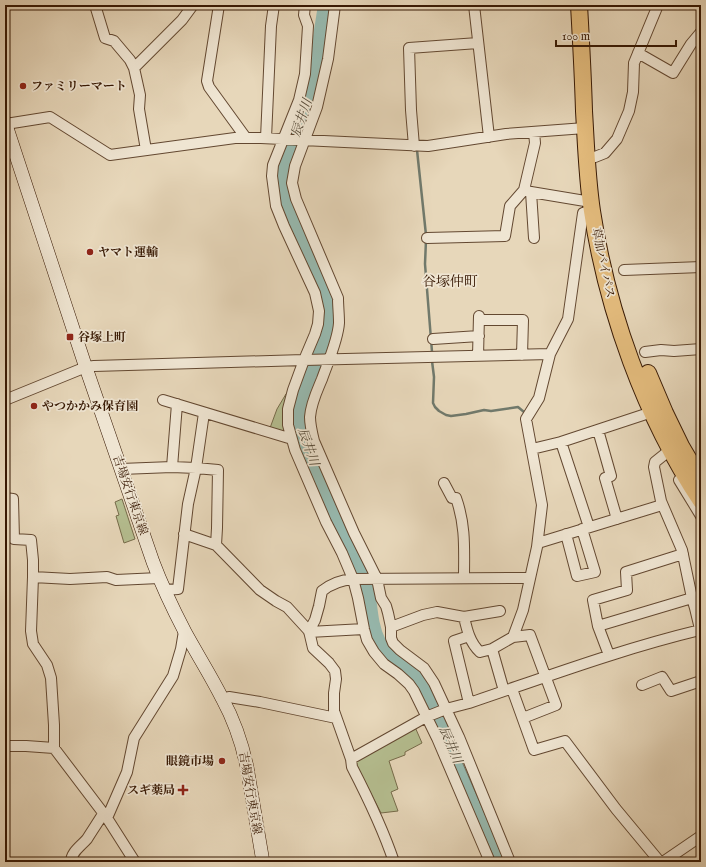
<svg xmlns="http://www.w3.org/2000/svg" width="706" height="867" font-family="'IM FELL English','Noto Serif JP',serif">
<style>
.green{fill:#b5be90;stroke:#766b4a}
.water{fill:#97bab0;stroke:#71796b}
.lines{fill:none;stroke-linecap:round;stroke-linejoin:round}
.stream{stroke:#71796b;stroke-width:2.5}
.river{stroke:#97bab0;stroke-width:14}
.minor-casing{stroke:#634831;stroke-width:12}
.secondary-casing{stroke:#371803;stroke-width:14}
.trunk-casing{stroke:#371803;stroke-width:18}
.minor{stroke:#efe5d2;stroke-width:10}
.secondary{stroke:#efe5d2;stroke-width:13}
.trunk{stroke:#e4bc7d;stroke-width:16}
.poi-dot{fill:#8f2418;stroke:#efe5d2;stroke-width:1.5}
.labels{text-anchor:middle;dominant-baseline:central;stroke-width:3.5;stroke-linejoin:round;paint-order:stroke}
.poi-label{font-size:12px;font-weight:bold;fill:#371803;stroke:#efe5d2;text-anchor:start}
.street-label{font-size:12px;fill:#371803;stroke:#efe5d2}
.water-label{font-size:13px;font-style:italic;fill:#544937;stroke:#efe5d2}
.quarter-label{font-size:14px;fill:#371803;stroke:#efe5d2}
</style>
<rect width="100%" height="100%" fill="#e7d7ba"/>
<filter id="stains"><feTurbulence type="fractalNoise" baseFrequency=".005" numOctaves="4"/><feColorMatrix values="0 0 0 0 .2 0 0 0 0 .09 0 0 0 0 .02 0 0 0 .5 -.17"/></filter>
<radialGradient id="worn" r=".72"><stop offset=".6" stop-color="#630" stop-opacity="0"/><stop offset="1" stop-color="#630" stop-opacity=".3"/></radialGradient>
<path class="green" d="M286 394 287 397 285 433 270 428 277 409Z
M122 499 135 539 124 543 116 516 119 515 115 502Z
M415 727 422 743 405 752V755L389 761 398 789 391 792 398 811 381 813 354 761Z"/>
<path class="water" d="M438 707 506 862H496L429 711Z"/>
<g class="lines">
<path class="stream" d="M417 150 426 235
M426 240 425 264 432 352
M432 361 434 377 433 403 435 407 439 411 446 415 451 416 466 414 484 410 491 411 518 407 524 412"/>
<path class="river" d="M325 5 312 87 305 112 290 148 282 174V184L284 195 292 215 326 293 329 315 328 324 326 332 299 409 298 419 300 430 306 448 324 491 361 571C365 580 367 588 369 597 371 613 372 628 379 642 388 658 405 664 417 677 429 689 435 711 442 726"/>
<g class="minor-casing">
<path id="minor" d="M95 5 105 38 114 41 130 60 134 68 140 95 139 109 146 150
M219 5 207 81 209 87 246 138
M305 5 304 15 308 26 305 74 299 100 273 165 272 176 276 206 284 226 315 293 319 311 318 324 315 334 304 360 293 390 288 409V425L295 450 326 522 342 553 353 579 358 598 364 629 367 640 374 652 384 664 398 674 409 684 414 691 437 738 490 862
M335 5 328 59 317 107 295 166 292 183 296 199 338 298C338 306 339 314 339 323 338 340 328 362 322 379 317 391 311 403 310 417 310 425 312 433 314 441L354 533 377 579 381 598 386 606 388 613 391 627V638L393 643 400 650 424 668 434 683 459 737 510 862
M474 5 489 137
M638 53 673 73 691 44 701 32
M134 68 182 20 193 5
M6 124 50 117 110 155 235 138H261L428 146 506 134 585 128
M266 138 271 26 274 5
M414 146 411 110 409 48 478 43
M595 157 605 153 617 139 629 111 633 92 634 63 658 5
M524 190 531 192 591 202
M531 192 534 238
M427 238 505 236 510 206 524 190 535 143 534 132
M624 270 701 267
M479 320H523L522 355
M433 339 479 336
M645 352 661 350 674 351 701 349
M478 356 479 316
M5 400 86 367 94 366 304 360 550 354
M163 400 292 439
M598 430 611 476 605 478 617 519
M561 442 589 527
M532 449 561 442 652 412
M665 454 655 462 654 467 661 501 682 550 692 598 695 608 701 633
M172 467 177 404
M121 469 172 467 196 468 218 470 217 528 216 545 260 590 276 601 287 607 309 631
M679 480 701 516
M444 483 452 498H456C466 526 464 550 464 578
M5 498 13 499 14 539 31 540 33 560V577L31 631 33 644 47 665 51 678 54 725V748
M184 534 216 545
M566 534 577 576 595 572 582 529
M538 543 662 505
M33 577 70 579 107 577 116 580 159 578
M165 590 178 589 188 504 196 468 204 413
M464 617C467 630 470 643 480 652L492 649
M598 626 692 598
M391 627 423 615 437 612 464 617 500 611
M309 632 364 629
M469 636 454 641 469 703
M513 637 523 610 537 547 542 505 526 419 539 398 550 354 568 319 583 213 592 210
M609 655 598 626 593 600 627 590 626 572 683 554
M642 685 662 677 671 691 701 681
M512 689 534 750 565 741 616 809 660 862
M504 691 492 649 513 637 530 635 556 705 523 718
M223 699 229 697 260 702 336 718
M5 746H26L54 748 107 818 135 862
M351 759 426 717 446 709 469 703C546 677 621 649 700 630
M107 818 127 772 134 738 173 676 181 649 184 631
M71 862C71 852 81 846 87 839 92 831 98 822 103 814
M394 862C383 829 368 798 352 767L351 759 334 711V693L336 679 335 671 329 663 313 648 309 631 315 620 319 606 322 591C332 583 341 580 353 579L530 578
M663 862 701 836"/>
</g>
<g class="secondary-casing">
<path id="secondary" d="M5 122 84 362 153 562C162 586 173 609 185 632 197 654 211 676 222 698 234 720 242 743 247 767L263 862"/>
</g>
<g class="trunk-casing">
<path id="trunk" d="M579 5C581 40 583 76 584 111 586 144 587 178 592 211 607 310 645 417 701 501
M648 373 665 413 681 446 701 480"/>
</g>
<use href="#minor" class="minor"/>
<use href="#secondary" class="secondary"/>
<use href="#trunk" class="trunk"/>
</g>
<g class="poi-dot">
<circle cx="23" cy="86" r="4"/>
<circle cx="90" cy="252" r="4"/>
<rect x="66" y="333" width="8" height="8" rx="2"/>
<circle cx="34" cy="406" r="4"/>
<circle cx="222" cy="761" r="4"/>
<path d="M181 784h4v4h4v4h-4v4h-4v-4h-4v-4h4z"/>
</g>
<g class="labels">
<g class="poi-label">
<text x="31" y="86">ファミリーマート</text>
<text x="98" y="252">ヤマト運輸</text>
<text x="78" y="337">谷塚上町</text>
<text x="42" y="406">やつかかみ保育園</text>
<text x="214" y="761" text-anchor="end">眼鏡市場</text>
<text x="175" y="790" text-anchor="end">スギ薬局</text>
</g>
<g class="street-label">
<text transform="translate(603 263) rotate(78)">草加バイパス</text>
<text transform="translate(130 495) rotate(71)">吉場安行東京線</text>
<text transform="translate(250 793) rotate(80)">吉場安行東京線</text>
</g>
<g class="water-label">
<text transform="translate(302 118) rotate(-71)">辰井川</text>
<text transform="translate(308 447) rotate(71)">辰井川</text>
<text transform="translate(450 745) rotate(67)">辰井川</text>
</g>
<g class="quarter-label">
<text x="450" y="282">谷塚仲町</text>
</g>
</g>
<rect width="706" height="867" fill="none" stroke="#e7d7ba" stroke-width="20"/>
<rect x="6" y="6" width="694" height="855" fill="none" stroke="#371803" stroke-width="2"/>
<rect x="10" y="10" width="686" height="847" fill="none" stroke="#371803"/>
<path d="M556 40v6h120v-6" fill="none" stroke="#371803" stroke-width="2"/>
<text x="562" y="40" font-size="12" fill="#371803" stroke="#efe5d2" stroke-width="3" paint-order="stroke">100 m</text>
<rect width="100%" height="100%" filter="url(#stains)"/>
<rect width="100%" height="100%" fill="url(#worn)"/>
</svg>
